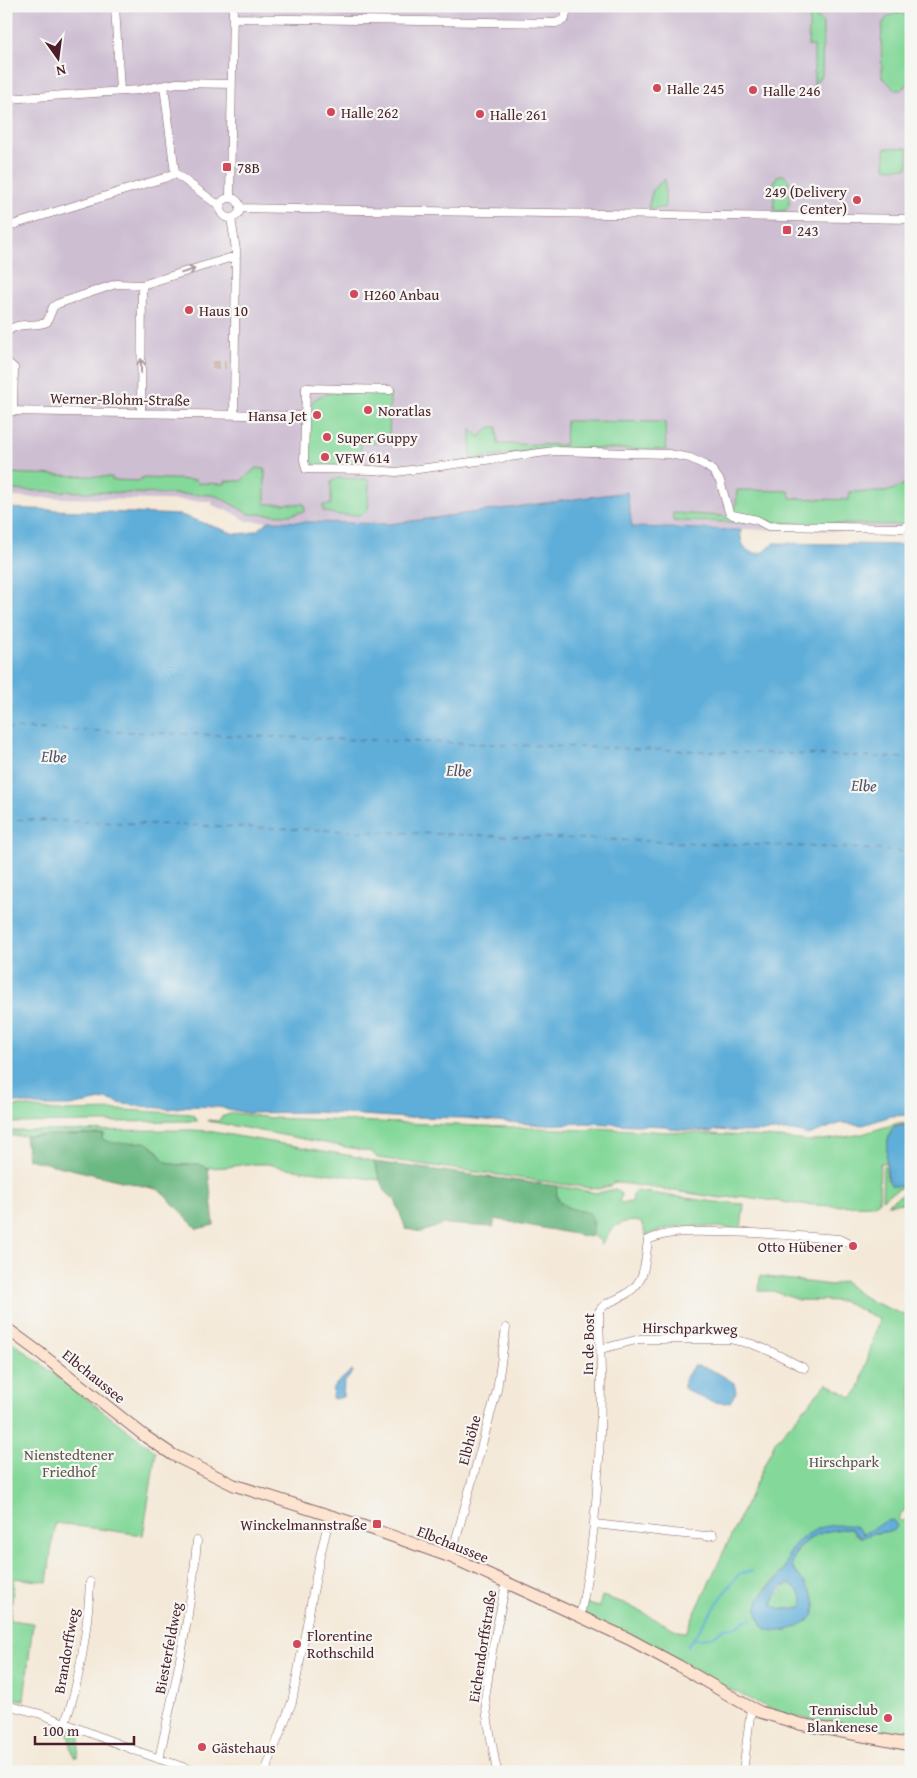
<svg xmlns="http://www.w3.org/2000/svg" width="917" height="1778" font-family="'Gentium Book Plus',serif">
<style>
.industrial{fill:#cdbed2}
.green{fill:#84d89a;stroke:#677c62;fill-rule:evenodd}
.forest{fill:#6bb882;stroke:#5a6c56}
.water{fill:#5faed9;stroke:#546682;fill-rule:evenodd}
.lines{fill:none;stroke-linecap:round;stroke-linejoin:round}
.stream{stroke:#5faed9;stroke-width:2}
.ferry{stroke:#515168;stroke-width:1;stroke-dasharray:6 5;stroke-linecap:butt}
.minor-tunnel{stroke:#d2c1b5;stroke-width:8;stroke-dasharray:8 4;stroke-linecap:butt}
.minor-casing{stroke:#866668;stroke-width:9}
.secondary-casing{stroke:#866668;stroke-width:13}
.minor{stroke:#fff;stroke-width:8}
.secondary{stroke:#fde4d1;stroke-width:11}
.oneway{stroke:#ae9aa0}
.poi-dot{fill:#d1495b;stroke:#f6f6f2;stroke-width:2}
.labels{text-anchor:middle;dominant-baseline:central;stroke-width:4.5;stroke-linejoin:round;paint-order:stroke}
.poi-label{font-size:15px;fill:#4a1f2b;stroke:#f6f6f2;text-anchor:start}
.street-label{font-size:15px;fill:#4a1f2b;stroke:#f6f6f2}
.park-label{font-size:15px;fill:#5b564c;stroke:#f6f6f2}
.water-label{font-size:16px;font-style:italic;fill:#515168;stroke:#f6f6f2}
</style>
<rect width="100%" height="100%" fill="#f6f6f2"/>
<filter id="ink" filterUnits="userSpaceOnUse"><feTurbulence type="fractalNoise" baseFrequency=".02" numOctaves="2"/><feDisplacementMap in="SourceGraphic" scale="10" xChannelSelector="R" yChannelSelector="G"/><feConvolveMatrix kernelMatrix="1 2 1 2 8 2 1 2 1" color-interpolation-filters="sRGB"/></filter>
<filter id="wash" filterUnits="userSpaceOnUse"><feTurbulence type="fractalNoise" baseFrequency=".0096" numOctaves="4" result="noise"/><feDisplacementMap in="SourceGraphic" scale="20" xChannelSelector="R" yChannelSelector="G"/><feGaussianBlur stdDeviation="1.12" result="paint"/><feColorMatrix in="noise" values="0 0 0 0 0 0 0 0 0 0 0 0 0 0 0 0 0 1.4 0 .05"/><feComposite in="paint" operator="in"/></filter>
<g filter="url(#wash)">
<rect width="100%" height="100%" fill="#f4e9d8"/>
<path class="industrial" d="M6 6H911V528L905 532 632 527 626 492 389 524 247 521 234 513 212 505V501L6 497Z"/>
<path class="green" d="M810 13 820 20 823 24 822 75 814 84V46H808Z
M900 13 911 18V80L901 90H896L882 77C882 65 880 33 883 23 886 16 893 14 900 13Z
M885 148H908V168H885Z
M778 175H784L789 181V206L785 211H775L774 209V182Z
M665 179V208H648L653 189Z
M334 393H390L389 443H361L360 467 319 466 315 465 309 459C307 449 306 411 312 403 317 395 325 394 334 393Z
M566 421 665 422 666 450 554 448 471 460V428L479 437 491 427H497L498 444 565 445Z
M256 468 265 469V504H304L305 511 290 515 249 514 219 497 211 495 6 490V473L112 477V480L141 481V478L196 480 197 483 225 484V481H241Z
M338 478 367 479 369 482 368 509 362 515H338L323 511V505H331V482Z
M911 482V520L902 525 779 523 738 515 733 509V507L736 506 737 490 789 491 790 498 849 500 850 492H886Z
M673 513 722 516 749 521V522L673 521Z
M22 1106 55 1111 124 1110 191 1114 195 1116 197 1121 6 1123V1107Z
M233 1113 272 1118 587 1130 594 1128 767 1137 812 1141 831 1139 862 1134 898 1123 911 1124V1126C906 1125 898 1124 894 1126 887 1131 887 1155 886 1163H880L879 1201 873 1205 832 1206 797 1204 739 1196 721 1198 614 1182 611 1186 597 1189 377 1158 372 1152 208 1121V1120L219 1121 221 1117Z
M192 1130 208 1131 358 1157 374 1162 380 1180 286 1168 268 1164H247L228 1167 208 1168 198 1164 178 1165 164 1161 156 1149 134 1142 122 1144 110 1143 102 1139 103 1134 6 1136V1131Z
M883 1166H886L887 1180 901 1186 902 1187 882 1199Z
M557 1186 597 1193 616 1189 621 1194V1198L619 1200 622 1203 632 1202 633 1193 636 1191 714 1202 744 1204 741 1229C707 1227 678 1221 646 1236L641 1222C618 1219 613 1227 601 1245L600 1240 591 1235 594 1221 589 1213C573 1209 553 1207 557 1186Z
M905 1192 911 1194V1203L887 1204Z
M760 1276 831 1285 844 1281 858 1293 871 1301 911 1318V1495L905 1510 898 1518 902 1522 911 1515V1746L862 1735 863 1729 781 1714 580 1617 583 1603 599 1607 602 1596 624 1603 678 1631 686 1632 775 1442 827 1383 852 1398 859 1389 879 1319 842 1301 799 1300 773 1291H759ZM855 1527 863 1534 867 1532H884L857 1536 851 1529C846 1529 827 1530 823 1532 808 1538 794 1549 792 1566L805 1584 808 1621 786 1630 762 1625 757 1609 764 1591 784 1570 789 1554 795 1544 814 1531Z
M6 1337 156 1452 143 1535 55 1523 47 1582 14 1578 10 1620 33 1623 24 1700 6 1698Z
M788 1584C797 1586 802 1594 804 1603L801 1607 782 1609 773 1606 774 1598Z
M67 1730 80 1735 78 1757H74Z"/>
<path class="forest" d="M105 1134 102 1136V1139C116 1146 130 1142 145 1142L156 1149 164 1161 178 1165 198 1164 208 1168 214 1225 197 1229 160 1190 28 1159 25 1136Z
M374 1162 557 1186C553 1207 573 1209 589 1213 594 1221 594 1228 590 1237L495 1219 493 1227 444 1224 422 1232 406 1229 395 1200 385 1191Z"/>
<path class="water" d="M627 492 632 527 741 530C738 553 760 562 773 543L911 545V1115L891 1116 863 1125 841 1123 808 1135 794 1131H777L743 1132 716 1130 711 1132 670 1129 664 1126 585 1123 541 1125 464 1118 414 1117 408 1118 315 1112 247 1113 218 1107 190 1106 169 1109 123 1104 106 1099 70 1106H44L6 1101V508L181 515 235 534 249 533 257 530 269 521 389 524Z
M895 1126H911V1194L905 1192 901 1186H892C883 1177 885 1133 895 1126Z
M693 1366C706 1365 724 1376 734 1383L736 1392 730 1402C716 1406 696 1396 684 1388V1381Z
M352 1370 353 1372 344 1383 343 1397 335 1399 332 1398 333 1387Z
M894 1520 897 1527 892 1531 874 1533 861 1538 851 1529C828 1528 794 1538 792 1566 801 1584 822 1594 813 1616 802 1627 780 1636 765 1628 743 1599 771 1591 784 1570 788 1563 787 1555 792 1548 797 1541 811 1531 820 1528 827 1525 852 1523 858 1528 860 1530 861 1532 863 1534L886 1521ZM789 1584C798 1588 804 1596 803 1606 795 1610 783 1610 775 1607L772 1604C774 1595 781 1586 789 1584Z"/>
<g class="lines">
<path class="stream" d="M693 1639H702L714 1636 724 1628 736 1627 745 1621 752 1619
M687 1647 731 1584 739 1574 752 1571"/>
<path class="ferry" d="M6 728 911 758
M6 819 847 848 911 852"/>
</g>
</g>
<g filter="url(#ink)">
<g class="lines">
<path class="minor-tunnel" d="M212 365H226"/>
<g class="minor-casing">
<path id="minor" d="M115 6 120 91
M233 18 556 23 565 19 567 6
M164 86 175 173
M6 99 139 90 177 83 232 84
M175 173 214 202 219 204
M230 197 233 6
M220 208a10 10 0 1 1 20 0a10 10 0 1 1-20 0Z
M240 208 911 219
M231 218 236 250 234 414
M6 227 164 178 175 173
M6 334C14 320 35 328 47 322L53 307 57 304 116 284 142 285 236 256
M6 361 14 368 13 411
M390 390 306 388 304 460 306 469 373 470 396 472 554 451 669 454 690 458 703 464 713 471 720 481 729 512 733 515 757 520 768 526 903 528 911 523
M6 411 305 416
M141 413 142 285
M601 1349 640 1339H730L752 1344 772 1352 804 1368
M595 1524 673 1533 707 1536 713 1535
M451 1557 497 1390 506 1328
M580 1617C596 1538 601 1459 601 1379 601 1356 599 1333 599 1311 604 1303 611 1302 619 1298 647 1284 644 1267 648 1240 669 1230 693 1232 716 1232 758 1232 799 1236 840 1239L848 1243
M6 1705 41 1714 134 1750 197 1772
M65 1723C80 1682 88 1626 90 1582
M159 1759C175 1686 191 1615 197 1541
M265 1772 292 1702 320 1556 330 1516
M497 1772 487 1716 485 1699 492 1651 506 1583
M743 1772 751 1708"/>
</g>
<g class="secondary-casing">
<path id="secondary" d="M6 1328 40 1353 146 1437 173 1455 234 1485 375 1530 451 1557 629 1639 679 1666 746 1705 760 1712 800 1724 911 1745"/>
</g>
<use href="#minor" class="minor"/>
<use href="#secondary" class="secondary"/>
</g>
<defs><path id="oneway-shaft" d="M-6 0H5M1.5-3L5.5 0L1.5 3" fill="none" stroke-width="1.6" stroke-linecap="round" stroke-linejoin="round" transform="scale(1.25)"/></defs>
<g class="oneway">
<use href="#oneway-shaft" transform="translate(188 271) rotate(-17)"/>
<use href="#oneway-shaft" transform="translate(141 366) rotate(-90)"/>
</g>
</g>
<g class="poi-dot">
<circle cx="657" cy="88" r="5"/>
<circle cx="753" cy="90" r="5"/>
<circle cx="331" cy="112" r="5"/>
<circle cx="480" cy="114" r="5"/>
<rect x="222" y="162" width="10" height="10" rx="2.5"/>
<circle cx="857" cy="200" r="5"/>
<rect x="782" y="225" width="10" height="10" rx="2.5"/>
<circle cx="354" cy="294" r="5"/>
<circle cx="189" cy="310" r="5"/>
<circle cx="368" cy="410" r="5"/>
<circle cx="317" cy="415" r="5"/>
<circle cx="327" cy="437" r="5"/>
<circle cx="325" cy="457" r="5"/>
<circle cx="853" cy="1246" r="5"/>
<rect x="372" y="1519" width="10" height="10" rx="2.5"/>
<circle cx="297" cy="1644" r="5"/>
<circle cx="888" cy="1718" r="5"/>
<circle cx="202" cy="1747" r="5"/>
</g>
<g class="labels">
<g class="poi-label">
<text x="667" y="88">Halle 245</text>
<text x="763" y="90">Halle 246</text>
<text x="341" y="112">Halle 262</text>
<text x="490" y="114">Halle 261</text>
<text x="237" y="167">78B</text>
<text x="847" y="191" text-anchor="end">249 (Delivery<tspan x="847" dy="17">Center)</tspan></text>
<text x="797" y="230">243</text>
<text x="364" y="294">H260 Anbau</text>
<text x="199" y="310">Haus 10</text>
<text x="378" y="410">Noratlas</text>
<text x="307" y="415" text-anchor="end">Hansa Jet</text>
<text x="337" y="437">Super Guppy</text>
<text x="335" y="457">VFW 614</text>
<text x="843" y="1246" text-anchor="end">Otto Hübener</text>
<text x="367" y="1524" text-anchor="end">Winckelmannstraße</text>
<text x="307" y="1635">Florentine<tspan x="307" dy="17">Rothschild</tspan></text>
<text x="878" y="1709" text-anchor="end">Tennisclub<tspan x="878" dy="17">Blankenese</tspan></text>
<text x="212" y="1747">Gästehaus</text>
</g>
<g class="street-label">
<text transform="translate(120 399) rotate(1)">Werner-Blohm-Straße</text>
<text transform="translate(690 1328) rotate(1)">Hirschparkweg</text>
<text transform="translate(588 1344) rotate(-89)">In de Bost</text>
<text transform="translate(94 1376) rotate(39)">Elbchaussee</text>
<text transform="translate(469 1440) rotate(-75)">Elbhöhe</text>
<text transform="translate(453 1544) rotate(22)">Elbchaussee</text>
<text transform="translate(482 1646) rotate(-81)">Eichendorffstraße</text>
<text transform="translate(168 1648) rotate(-79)">Biesterfeldweg</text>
<text transform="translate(66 1651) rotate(-80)">Brandorffweg</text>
</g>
<g class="park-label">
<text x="69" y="1454">Nienstedtener<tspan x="69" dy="17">Friedhof</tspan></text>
<text x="844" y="1461">Hirschpark</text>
</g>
<g class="water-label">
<text transform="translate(54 756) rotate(2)">Elbe</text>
<text transform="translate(459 770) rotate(2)">Elbe</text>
<text transform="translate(864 785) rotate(2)">Elbe</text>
</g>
</g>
<rect width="917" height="1778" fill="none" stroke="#f6f6f2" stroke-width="25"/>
<g transform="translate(58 58) rotate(166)" stroke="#f6f6f2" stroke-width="4" paint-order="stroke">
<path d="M0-4L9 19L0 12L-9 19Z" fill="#4a1f2b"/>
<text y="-8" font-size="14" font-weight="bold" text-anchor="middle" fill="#4a1f2b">N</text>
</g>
<path d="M35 1736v8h99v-8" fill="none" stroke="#4a1f2b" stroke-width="2.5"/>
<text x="42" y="1736" font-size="15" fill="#4a1f2b" stroke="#f6f6f2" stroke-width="4" paint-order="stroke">100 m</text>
</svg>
